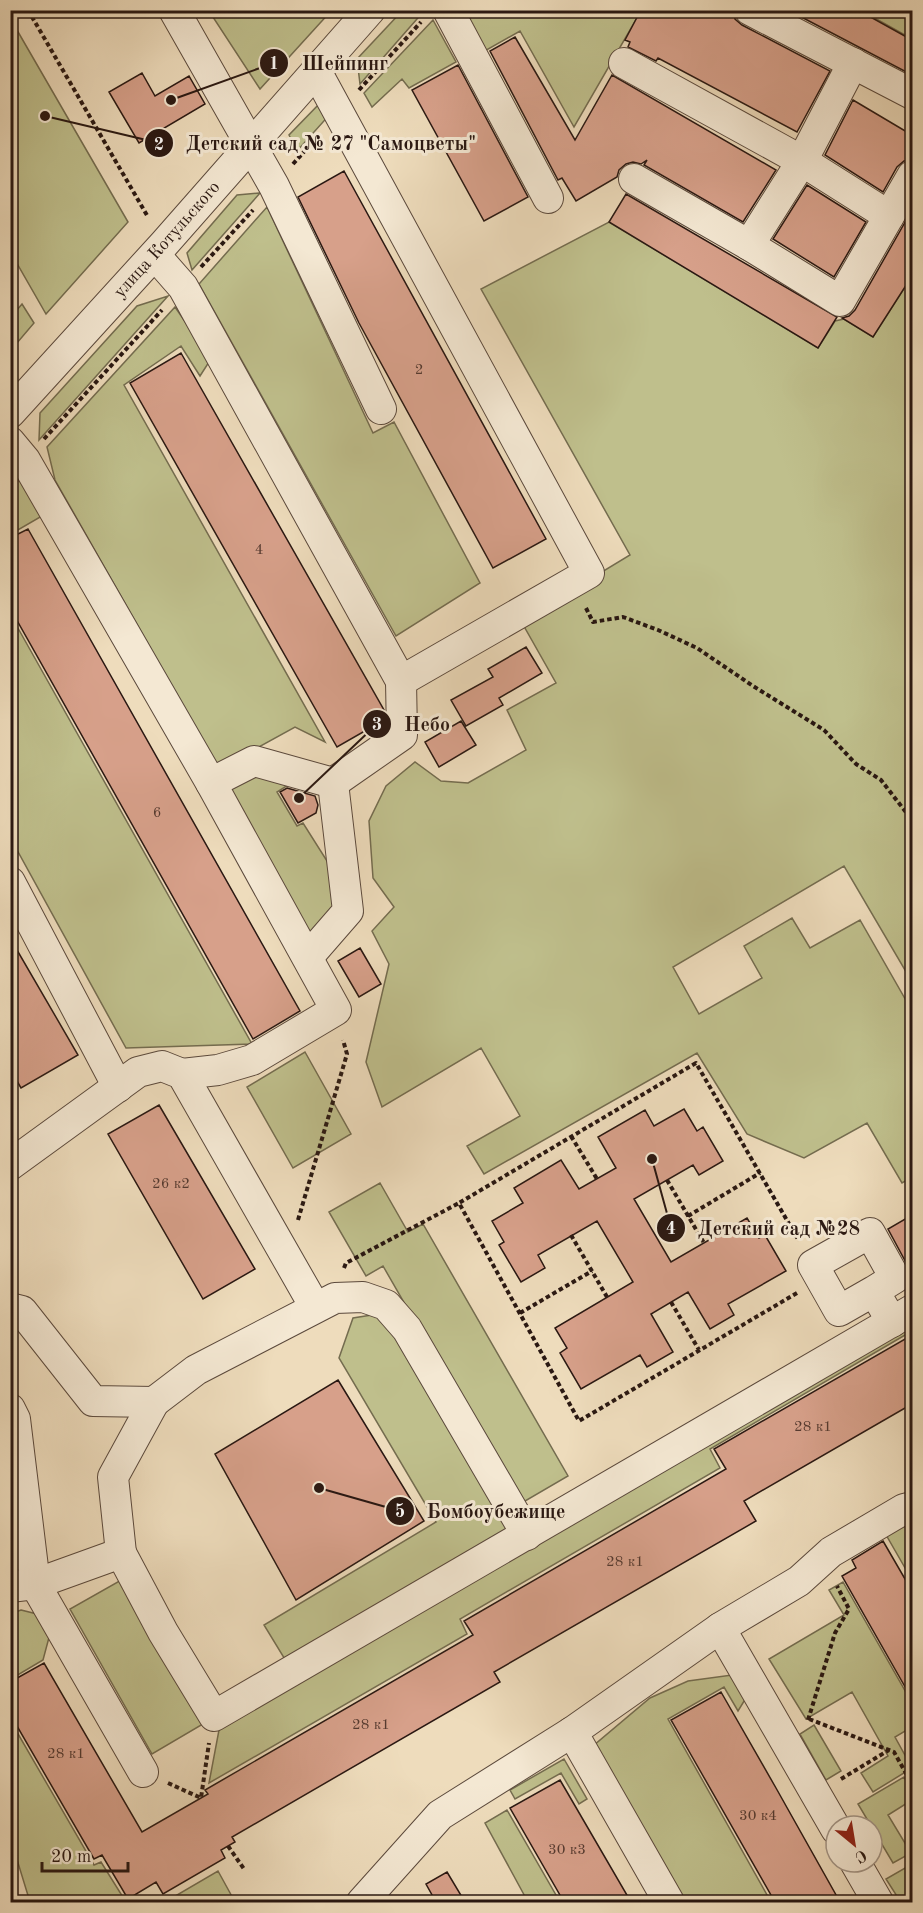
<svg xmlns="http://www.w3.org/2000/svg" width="923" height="1913" font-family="'Old Standard TT',serif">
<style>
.green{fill:#bfbf8c;stroke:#746c4f;stroke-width:1.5}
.building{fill:#d7a08a;stroke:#2a1812;stroke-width:1.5}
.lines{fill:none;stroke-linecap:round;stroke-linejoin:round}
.minor-casing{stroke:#5b493c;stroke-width:32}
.path{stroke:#2a1812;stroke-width:4;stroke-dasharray:4.5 3;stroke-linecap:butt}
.minor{stroke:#f4e8d3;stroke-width:30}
.labels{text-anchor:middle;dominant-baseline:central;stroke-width:6;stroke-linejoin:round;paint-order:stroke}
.number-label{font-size:15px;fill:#553a30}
.street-label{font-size:18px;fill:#2a1812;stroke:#f4e8d3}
.leader{fill:none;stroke:#2a1812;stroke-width:2}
.callout-dot{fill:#2a1812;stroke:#f4e8d3;stroke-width:2}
.mark-label{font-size:18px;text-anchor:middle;font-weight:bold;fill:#fff}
.callout-label{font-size:20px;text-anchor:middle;font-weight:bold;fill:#2a1812;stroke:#f4e8d3;stroke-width:6;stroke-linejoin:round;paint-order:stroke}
</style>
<rect width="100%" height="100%" fill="#eedcbc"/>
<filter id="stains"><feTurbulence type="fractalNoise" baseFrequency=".00333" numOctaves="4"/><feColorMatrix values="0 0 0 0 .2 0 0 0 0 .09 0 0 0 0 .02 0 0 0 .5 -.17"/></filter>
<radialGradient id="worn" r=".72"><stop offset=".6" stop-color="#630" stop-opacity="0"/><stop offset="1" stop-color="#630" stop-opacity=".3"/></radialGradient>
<path class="green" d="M209 11H331L260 89Z
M402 11H424L360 84 357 59Z
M463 11H641L574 127 520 31 483 52Z
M862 11H912V39Z
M10 18 128 222 46 314 11 253Z
M433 20 456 62 409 88 402 79 372 107 364 93Z
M324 99 332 112 297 151 289 135Z
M260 193 192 270 187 253 237 195Z
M267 207 373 433 394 422 480 583 396 636 199 284Z
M609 222 818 348 835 321 844 319 873 337 912 276V982L844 866 673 967 699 1014 762 978 744 946 792 918 810 948 860 920 912 1011V1177L902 1183 867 1123 804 1158 747 1134 697 1053 484 1174 467 1146 520 1116 481 1048 382 1107 366 1062 389 964 372 931 394 907 373 878 369 821 386 786 415 762 441 781 468 783 526 750 507 710 556 683 521 621 630 555 481 289Z
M168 296 39 440 40 413 137 306Z
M22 304 34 323 11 350V317Z
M175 307 195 336 209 362 200 376 181 346 124 385 325 742 295 727 219 769 55 480 47 447Z
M11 480 21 481 42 516 11 534Z
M10 614 252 1044 126 1048 11 839Z
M256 769 293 782 277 792 297 826 303 823 334 872 341 908 308 942 222 789Z
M305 1052 351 1134 293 1168 247 1087Z
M380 1183 408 1232 423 1224 568 1476 520 1504 383 1266 366 1276 329 1212Z
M378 1314 398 1332 512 1533 289 1666 264 1625 436 1522 339 1358 353 1318Z
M912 1318V1331L710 1449 720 1468 460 1619 467 1634 209 1783 219 1730 505 1562Z
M903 1523 912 1539V1580L885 1533Z
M123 1579 203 1724 152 1754 70 1609Z
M843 1582 912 1703V1714L909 1717 912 1727 895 1737 912 1768 873 1792 861 1773 888 1756 852 1692 806 1719 769 1659 844 1615 829 1590Z
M21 1610 37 1614 51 1630 43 1660 11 1679 10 1614Z
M732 1675 746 1698 738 1711 724 1687 668 1719 771 1902H737L734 1898 727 1902H685L593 1746 650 1698 688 1681Z
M10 1720 94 1865 101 1862 126 1902H30L11 1840Z
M814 1725 841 1771 826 1780 800 1734Z
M564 1759 587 1799 579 1804 561 1773 515 1799 510 1790Z
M904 1777 912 1791V1800L888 1815 911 1853 893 1863 858 1804Z
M507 1810 560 1902H528L485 1823Z
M912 1864V1894L900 1901 886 1879Z
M218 1871 235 1902H165Z"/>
<path class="building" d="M641 10H733L735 19 742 25 830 71 797 132 658 58 656 61 628 47 630 42 625 40Z
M788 10H858L912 40V75Z
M515 37 575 140 612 75 776 170 743 222 644 165 647 160 641 164 633 162 626 164 619 170 617 177 576 201 562 178 558 180 490 51Z
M458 65 528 197 484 221 412 90Z
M142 73 155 96 189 76 205 104 139 143 109 92Z
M853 100 912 135V159L904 161 897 167 883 192 825 155Z
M344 171 546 539 493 568 359 323 298 197Z
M807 185 866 222 834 277 773 239Z
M626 194 837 317 818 348 609 222Z
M912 210V276L873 337 842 318 849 316 855 310Z
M181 353 384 710V720L337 747 130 383Z
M28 529 300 1011 253 1039 10 608V538Z
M526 647 542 673 499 698 503 705 466 726 451 700 493 677 488 669Z
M461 721 476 745 439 767 425 742Z
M287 788 315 796 318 805 316 813 298 823 280 792Z
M10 938 78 1055 21 1088 10 1069Z
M360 948 381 984 359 997 338 961Z
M159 1105 255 1269 203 1299 108 1134Z
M684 1109 697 1131 703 1127 723 1161 699 1175 693 1165 634 1199 671 1262 747 1218 759 1238 765 1235 786 1271 728 1304 734 1315 710 1329 688 1292 651 1314 673 1352 647 1367 640 1355 581 1389 560 1353 567 1348 555 1328 633 1282 597 1221 538 1255 545 1268 521 1282 499 1245 504 1242 492 1221 523 1203 514 1188 561 1160 579 1189 616 1168 598 1137 645 1110 654 1126Z
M912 1215V1278L910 1270 888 1229Z
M912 1335V1404L744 1501 756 1521 494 1672 500 1682 232 1837 235 1842 221 1850 225 1858 163 1894 156 1882 128 1899 102 1855 94 1859 10 1714V1682L44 1663 142 1832 208 1794 205 1790 473 1635 464 1621 726 1469 714 1449Z
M338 1380 424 1521 296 1600 215 1454Z
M883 1541 912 1591V1699L842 1576 856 1568 852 1560Z
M721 1692 776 1788 840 1902H775L678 1732 671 1720Z
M560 1780 567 1792 631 1902H564L510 1808Z
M447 1872 465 1902H436L426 1884Z"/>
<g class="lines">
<g class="minor-casing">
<g id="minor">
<path d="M174 10 274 186 381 409"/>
<path d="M448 10 548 198"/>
<path d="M750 10 912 94"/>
<path d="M624 63 802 161 889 216"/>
<path d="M634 179 749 245 840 301 912 176"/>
<path d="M749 245 802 161 853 63"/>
<path d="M155 255 183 287 401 681 589 573 316 71"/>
<path id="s1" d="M10 413 164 244 370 10"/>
<path d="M10 442 25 460 211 783 336 1010 252 1060 218 1070 182 1074"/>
<path d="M211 783 254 761 333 783 402 735 401 681"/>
<path d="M10 882 118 1087"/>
<path d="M308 957 348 911 333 783"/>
<path d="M10 1165 138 1072 162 1066 182 1074 315 1307"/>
<path d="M874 1291 895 1278 870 1233 813 1265 839 1311 874 1291 892 1322"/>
<path d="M10 1308 22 1311 93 1401 154 1402 196 1370 335 1298 363 1297 386 1305 407 1329 527 1535"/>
<path d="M10 1409 15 1419 35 1584 143 1772"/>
<path d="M121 1553 113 1477 154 1402"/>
<path d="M10 1587 35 1584 121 1553 163 1632 214 1716 912 1310"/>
<path d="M720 1628 836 1829"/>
<path d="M572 1732 669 1902"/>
<path d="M855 1862 878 1902"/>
<path d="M362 1902 440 1815 572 1732 720 1628 799 1581 831 1552 904 1509 912 1507"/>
</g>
</g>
<path class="path" d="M28 10 148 217
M359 90 421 22
M293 164 318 136
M201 267 253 210
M44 439 162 310
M586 608 593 622 623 617 658 630 697 648 753 686 824 730 856 764 881 780 912 820
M571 1136 597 1179
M667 1180 704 1243
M688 1216 760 1173
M298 1220 347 1054 343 1040
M571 1235 607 1297
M344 1268 346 1263 459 1203
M797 1293 579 1421 459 1203 696 1063 799 1241
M671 1302 699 1350
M520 1313 592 1271
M809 1719 894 1752 912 1784
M808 1720 835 1633 849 1609 837 1586
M841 1779 889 1750
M168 1783 201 1798 209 1743
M228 1846 244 1869"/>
<use href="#minor" class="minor"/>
</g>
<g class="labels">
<g class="number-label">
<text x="419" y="370">2</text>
<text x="259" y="550">4</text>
<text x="157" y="813">6</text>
<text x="171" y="1184">26 к2</text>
<text x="813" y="1427">28 к1</text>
<text x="625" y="1562">28 к1</text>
<text x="371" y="1725">28 к1</text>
<text x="66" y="1754">28 к1</text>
<text x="758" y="1816">30 к4</text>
<text x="567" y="1850">30 к3</text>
</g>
<g class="street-label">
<text stroke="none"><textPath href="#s1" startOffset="234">улица Котульского</textPath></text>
</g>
</g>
<path class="leader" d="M171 100L274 63M45 116L159 143M299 798L377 724M652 1159L671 1228M319 1488L400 1511"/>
<g class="callout-dot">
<circle cx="171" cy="100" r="6"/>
<circle cx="45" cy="116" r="6"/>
<circle cx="299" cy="798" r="6"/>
<circle cx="652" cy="1159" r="6"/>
<circle cx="319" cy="1488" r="6"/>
<circle cx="274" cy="63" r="15"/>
<circle cx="159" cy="143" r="15"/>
<circle cx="377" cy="724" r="15"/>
<circle cx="671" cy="1228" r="15"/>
<circle cx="400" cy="1511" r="15"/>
</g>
<g class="mark-label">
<text x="274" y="69">1</text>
<text x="159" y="150">2</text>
<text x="377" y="730">3</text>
<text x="671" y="1234">4</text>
<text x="400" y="1517">5</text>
</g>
<g class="callout-label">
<text x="345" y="70">Шейпинг</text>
<text x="331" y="150">Детский сад № 27 "Самоцветы"</text>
<text x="427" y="731">Небо</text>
<text x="779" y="1235">Детский сад №28</text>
<text x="496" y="1518">Бомбоубежище</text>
</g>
<rect width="923" height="1913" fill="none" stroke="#eedcbc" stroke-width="36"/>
<rect x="12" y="12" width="899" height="1889" fill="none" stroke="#2a1812" stroke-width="3"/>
<rect x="18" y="18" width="887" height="1877" fill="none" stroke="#2a1812" stroke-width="1.5"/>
<g transform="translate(854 1844) rotate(150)"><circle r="28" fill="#f4e8d3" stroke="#a39586" stroke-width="1.5"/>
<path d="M0-4.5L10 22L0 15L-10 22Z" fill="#8f2418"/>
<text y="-9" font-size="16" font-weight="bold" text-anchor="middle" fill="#2a1812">С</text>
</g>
<path d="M42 1862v9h86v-9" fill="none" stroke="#2a1812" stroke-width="3"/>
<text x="51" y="1862" font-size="18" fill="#2a1812" stroke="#f4e8d3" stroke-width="4.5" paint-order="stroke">20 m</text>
<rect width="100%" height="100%" filter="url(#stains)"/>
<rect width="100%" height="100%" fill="url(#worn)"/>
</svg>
